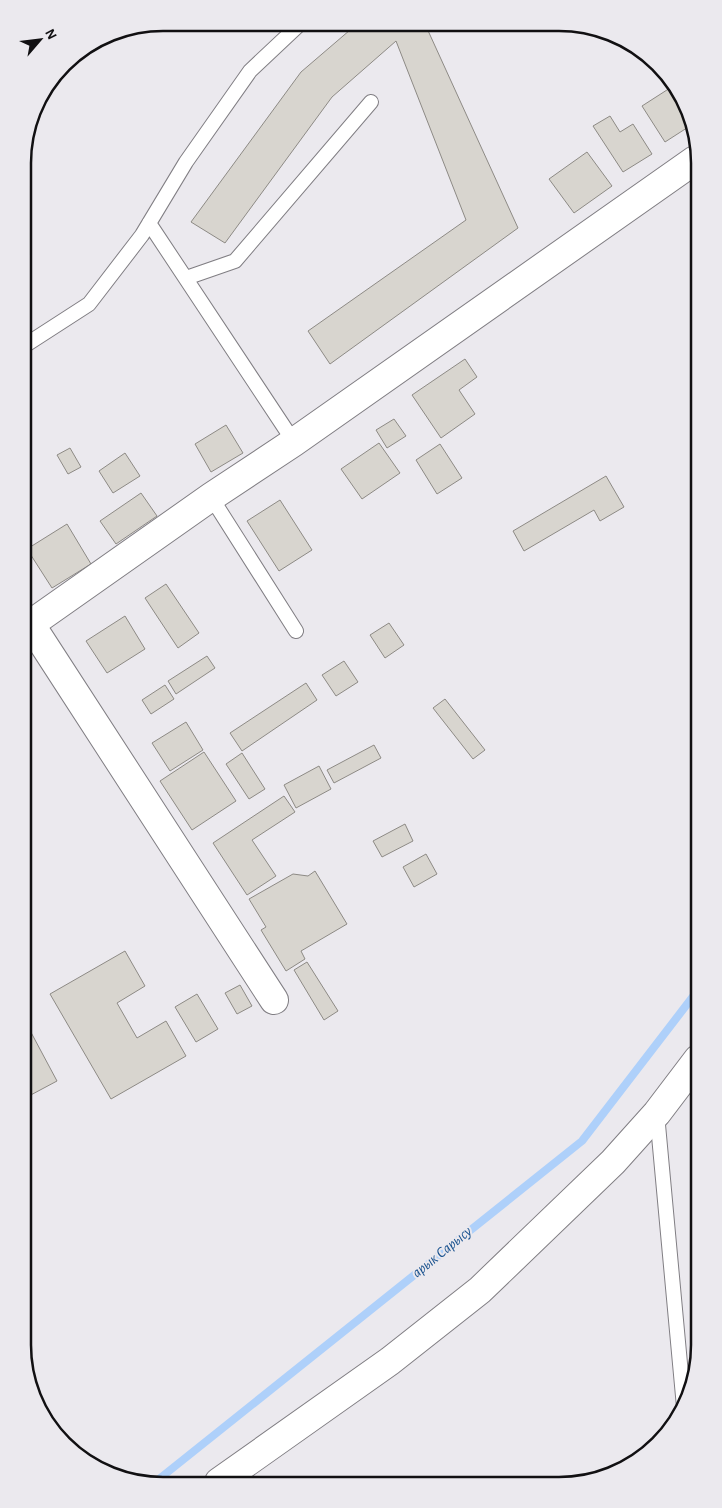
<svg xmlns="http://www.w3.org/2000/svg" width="722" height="1508" font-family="'Alegreya Sans',sans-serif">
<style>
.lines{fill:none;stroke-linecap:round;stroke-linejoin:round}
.stream{stroke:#aed0fa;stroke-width:8}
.building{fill:#d8d5cf;stroke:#8d8a85}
.lane-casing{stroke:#807e83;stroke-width:16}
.street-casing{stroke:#807e83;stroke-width:30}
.secondary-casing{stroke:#807e83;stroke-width:30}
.lane{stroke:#fff;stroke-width:14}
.street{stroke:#fff;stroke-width:28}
.secondary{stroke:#fff;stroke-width:28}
.labels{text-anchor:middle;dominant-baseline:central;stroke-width:4;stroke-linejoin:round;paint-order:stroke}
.water-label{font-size:15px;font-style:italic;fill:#17508d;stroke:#ebe9ee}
.rim{fill:none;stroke:#111012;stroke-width:2.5}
</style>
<rect width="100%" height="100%" fill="#ebe9ee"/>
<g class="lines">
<path class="stream" d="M154 1483 582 1141 698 990"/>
</g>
<path class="building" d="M357 24H425L518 228 330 364 308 331 466 220 396 41 332 97 225 243 191 222 301 72Z
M670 88 693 124 665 142 642 106Z
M610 116 620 132 633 124 652 154 623 172 593 126Z
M587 152 612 186 574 213 549 179Z
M465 359 477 377 459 390 475 414 441 438 412 395Z
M394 419 406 436 387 448 376 430Z
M226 425 243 453 211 472 195 444Z
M379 443 400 473 362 499 341 469Z
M440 444 462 478 437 494 416 460Z
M70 448 81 467 68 474 57 455Z
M125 453 140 476 113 493 99 471Z
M606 476 624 507 600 521 594 510 524 551 513 531Z
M141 493 157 516 116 544 100 521Z
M280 500 312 550 279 571 247 521Z
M67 524 91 564 52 588 27 549Z
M166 584 199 633 178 648 145 598Z
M125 616 145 649 107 673 86 641Z
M389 623 404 645 385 658 370 635Z
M207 656 215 668 176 694 168 681Z
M344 661 358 682 336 696 322 675Z
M306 683 317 700 242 751 230 733Z
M165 685 174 699 151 714 142 700Z
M445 699 485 750 473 759 433 708Z
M186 722 203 750 170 771 152 743Z
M374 745 381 758 334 783 327 770Z
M204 752 236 801 192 830 160 781Z
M242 753 265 789 249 799 226 764Z
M319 766 331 789 296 808 284 785Z
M284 796 295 812 252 840 276 876 247 895 213 843Z
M405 824 413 841 382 857 373 841Z
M426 854 437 874 414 887 403 867Z
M315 871 347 924 301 951 305 959 286 971 261 930 266 927 249 899 293 874 308 876Z
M125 951 145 986 117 1003 137 1038 166 1021 186 1056 111 1099 50 994Z
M307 962 338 1011 324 1020 294 970Z
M240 985 252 1006 237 1014 225 993Z
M197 994 218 1029 196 1042 175 1007Z
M26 1023 57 1081 27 1097Z"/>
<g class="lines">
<g class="lane-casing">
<path id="lane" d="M149 223 294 442
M186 278 235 261 371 102
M24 346 89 304 142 235 186 162 250 71 301 23
M211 497 296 631
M657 1114 684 1407"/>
</g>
<g class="street-casing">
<path id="street" d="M31 625 274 1000
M25 628 211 497 294 442 695 160"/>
</g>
<g class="secondary-casing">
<path id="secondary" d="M219 1482 390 1361 480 1290 613 1162 657 1113 698 1059"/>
</g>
<use href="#lane" class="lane"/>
<use href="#street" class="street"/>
<use href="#secondary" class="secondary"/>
</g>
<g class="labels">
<g class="water-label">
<text transform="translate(442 1252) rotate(-39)">арык Сарысу</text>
</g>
</g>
<path d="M0 0H722V1508H0ZM163 31H559A132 132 0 0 1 691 163V1345A132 132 0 0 1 559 1477H163A132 132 0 0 1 31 1345V163A132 132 0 0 1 163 31Z" fill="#ebe9ee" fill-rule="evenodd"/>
<path class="rim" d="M163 31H559A132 132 0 0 1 691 163V1345A132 132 0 0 1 559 1477H163A132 132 0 0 1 31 1345V163A132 132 0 0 1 163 31Z"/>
<g transform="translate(40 40) rotate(62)" stroke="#ebe9ee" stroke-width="4" paint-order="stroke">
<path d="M0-4L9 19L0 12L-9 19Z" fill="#111012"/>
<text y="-8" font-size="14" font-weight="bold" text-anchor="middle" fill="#111012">N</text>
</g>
</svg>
